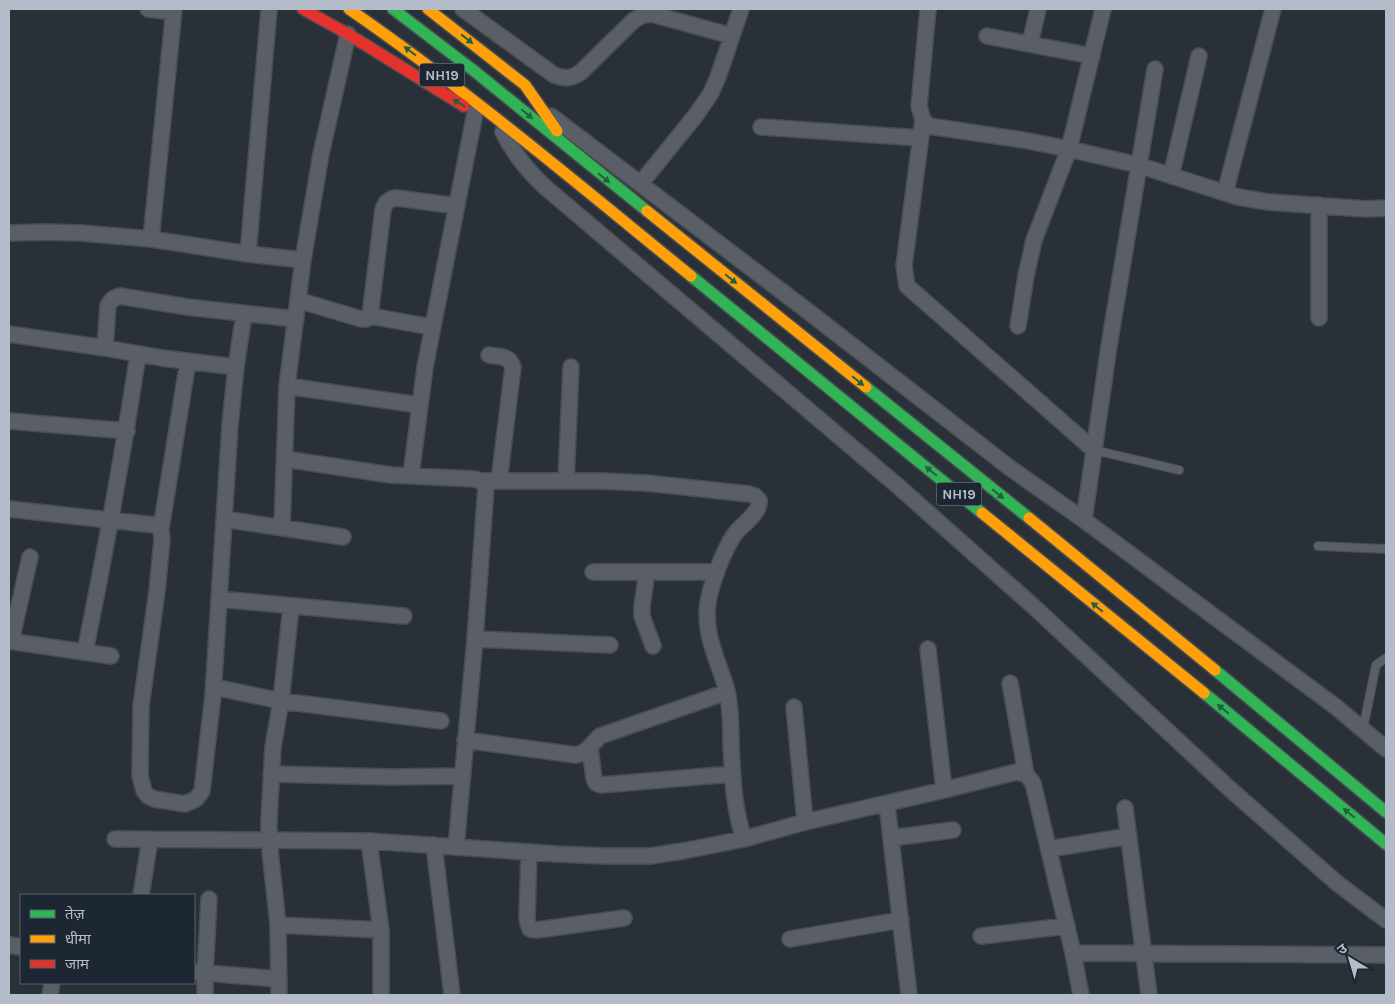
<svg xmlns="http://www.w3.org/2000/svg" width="1395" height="1004" font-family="Karla,'Noto Sans Devanagari',sans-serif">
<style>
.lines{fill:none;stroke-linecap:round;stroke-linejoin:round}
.lane-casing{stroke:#484c53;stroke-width:10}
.street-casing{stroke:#484c53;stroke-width:18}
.fast-casing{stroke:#484c53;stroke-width:14}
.slow-casing{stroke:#484c53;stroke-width:14}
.jam-casing{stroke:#484c53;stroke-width:14}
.lane{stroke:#5a5e66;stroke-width:8}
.street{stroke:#5a5e66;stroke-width:15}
.fast{stroke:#30b455;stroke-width:11}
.slow{stroke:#ff9f0a;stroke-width:11}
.jam{stroke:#e5322d;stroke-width:11}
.oneway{fill:#255f41}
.labels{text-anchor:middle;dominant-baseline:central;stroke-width:5;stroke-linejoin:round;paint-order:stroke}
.shield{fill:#1d2633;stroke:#878f9c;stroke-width:1}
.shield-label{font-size:14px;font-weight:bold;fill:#b4bcc9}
</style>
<rect width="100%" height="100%" fill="#2a3038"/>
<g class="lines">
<g class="lane-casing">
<path id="lane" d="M1094 450 1179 470
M1318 546 1386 549
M1363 729 1376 665 1386 658"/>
</g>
<g class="street-casing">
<path id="street" d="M148 9 174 12
M463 9 554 75C565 79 571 79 581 72L634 20 643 15 652 14 732 36
M928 9 919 106 923 120 929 126 1023 140 1069 149 1138 165 1238 197 1268 202 1366 209 1386 208
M987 36 1092 56
M1030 44 1038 9
M551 116 805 309 1010 468 1084 520 1336 707 1386 749
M923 120 904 266 907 286 1094 450
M761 127 920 138
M503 132C515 155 526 169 545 187L899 487 1033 606 1231 790 1337 883 1386 920
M1171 176 1199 56
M641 183 696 115 711 93 718 77 741 9
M1225 193 1273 9
M9 233 45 232 81 233 151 239 248 254 303 260
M151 239 174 9
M248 254 269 9
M298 300 361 319H366L370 316 383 209 386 203 391 199 397 198 457 206
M370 316 432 327
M1319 318V205
M1018 326 1026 276 1034 240 1069 149 1103 9
M9 334 105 348 162 358 236 367
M105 348 108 305 113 299 120 296 187 307 296 319
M489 355C500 357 509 355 513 367L499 481
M287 386 419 405
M9 421 127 431
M285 459 391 475 475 479 481 481 486 487 475 639 456 847
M411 475 425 367 475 113
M481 481H601L646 483 749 494 755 496 759 500C761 513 741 525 734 535 723 552 711 583 708 603 703 634 719 662 727 691 731 709 731 727 731 745 733 778 733 806 744 839
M566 481 571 367
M9 509 155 525 161 529 162 540 157 591 141 706 140 776 144 791 148 796 154 799 185 804 196 799 202 791 213 695 230 425 236 367 244 314
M224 519 343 537
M1084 520 1109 346 1155 69
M282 528 287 386 303 260 321 154 348 34
M161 529 188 361
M593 572H717
M647 572 642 606V616L653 646
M219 599 404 616
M475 639 610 645
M9 641 111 656
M11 641 30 557
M928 649 944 790
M85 652C105 553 123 454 138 354
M1010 683 1026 774
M214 687 281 701 441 721
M794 707 805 822
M465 740 576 755C589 752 591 744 600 736L727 692
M590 748 594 779 596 783 601 785 732 774
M271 774 391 777 463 776
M887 804 909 995
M1125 808 1149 995
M891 838 953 830
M115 839 369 841 557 854 606 856H650L683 851 744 839 805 822 944 790 1016 772 1026 774 1033 783 1073 953 1081 995
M369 841 381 930V995
M434 845 452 995
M1049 849 1129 836
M529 852 527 918 528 924 530 929 537 930 624 918
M141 895 150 839
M278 925 381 930
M981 936 1067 926
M790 939 901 920
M9 945 21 947
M1073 953 1386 955
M194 972 279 979
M50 995 52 983
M205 995V973L209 899
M279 995 278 925 269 841V820L273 747 281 701 291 607"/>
</g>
<g class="fast-casing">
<path id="fast" d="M393 9 473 70 647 211
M691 276 982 513
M866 387 1029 518
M1215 670 1386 812
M1204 693 1386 844"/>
</g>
<g class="slow-casing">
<path id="slow" d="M349 9C468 91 579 185 691 276
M428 9 525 85 557 131
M647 211 866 387
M982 513 1204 693
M1029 518 1215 670"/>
</g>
<g class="jam-casing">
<path id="jam" d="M303 9 348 34 464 106"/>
</g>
<use href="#lane" class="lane"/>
<use href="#street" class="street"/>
<use href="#fast" class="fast"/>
<use href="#slow" class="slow"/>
<use href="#jam" class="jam"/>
</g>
<defs><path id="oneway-solid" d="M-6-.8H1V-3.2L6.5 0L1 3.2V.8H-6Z" transform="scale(1.25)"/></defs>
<g class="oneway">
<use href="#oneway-solid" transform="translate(467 39) rotate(38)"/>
<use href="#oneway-solid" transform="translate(410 51) rotate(-143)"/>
<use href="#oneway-solid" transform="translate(459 103) rotate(-149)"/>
<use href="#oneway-solid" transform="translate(527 114) rotate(40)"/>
<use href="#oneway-solid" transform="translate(604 178) rotate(39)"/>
<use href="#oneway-solid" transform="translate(731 279) rotate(39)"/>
<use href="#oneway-solid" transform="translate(858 381) rotate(39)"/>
<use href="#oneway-solid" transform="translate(931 471) rotate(-141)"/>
<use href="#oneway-solid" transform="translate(998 494) rotate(39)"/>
<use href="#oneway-solid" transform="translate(1097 607) rotate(-141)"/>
<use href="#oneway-solid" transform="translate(1223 709) rotate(-141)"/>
<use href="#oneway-solid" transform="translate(1349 813) rotate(-140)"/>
</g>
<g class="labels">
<g class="shield">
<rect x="419.5" y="63.5" width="45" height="23" rx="4"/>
<rect x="936.5" y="482.5" width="45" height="23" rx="4"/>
</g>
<g class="shield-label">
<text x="442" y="75">NH19</text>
<text x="959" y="494">NH19</text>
</g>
</g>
<rect width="1395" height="1004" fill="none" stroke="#b4bcc9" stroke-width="20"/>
<rect x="20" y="894" width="175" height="90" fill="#1d2633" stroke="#59626f"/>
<rect x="30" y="910" width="25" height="8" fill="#30b455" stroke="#59626f"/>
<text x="65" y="919" font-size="15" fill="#b4bcc9">तेज़</text>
<rect x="30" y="935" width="25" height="8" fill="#ff9f0a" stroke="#59626f"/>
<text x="65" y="944" font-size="15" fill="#b4bcc9">धीमा</text>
<rect x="30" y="960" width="25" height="8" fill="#e5322d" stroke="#59626f"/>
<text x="65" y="969" font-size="15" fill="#b4bcc9">जाम</text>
<g transform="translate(1350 959) rotate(322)" stroke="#1d2633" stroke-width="4" paint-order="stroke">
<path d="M0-4L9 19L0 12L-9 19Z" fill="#b4bcc9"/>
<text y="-8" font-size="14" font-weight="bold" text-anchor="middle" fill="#b4bcc9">उ</text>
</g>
</svg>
